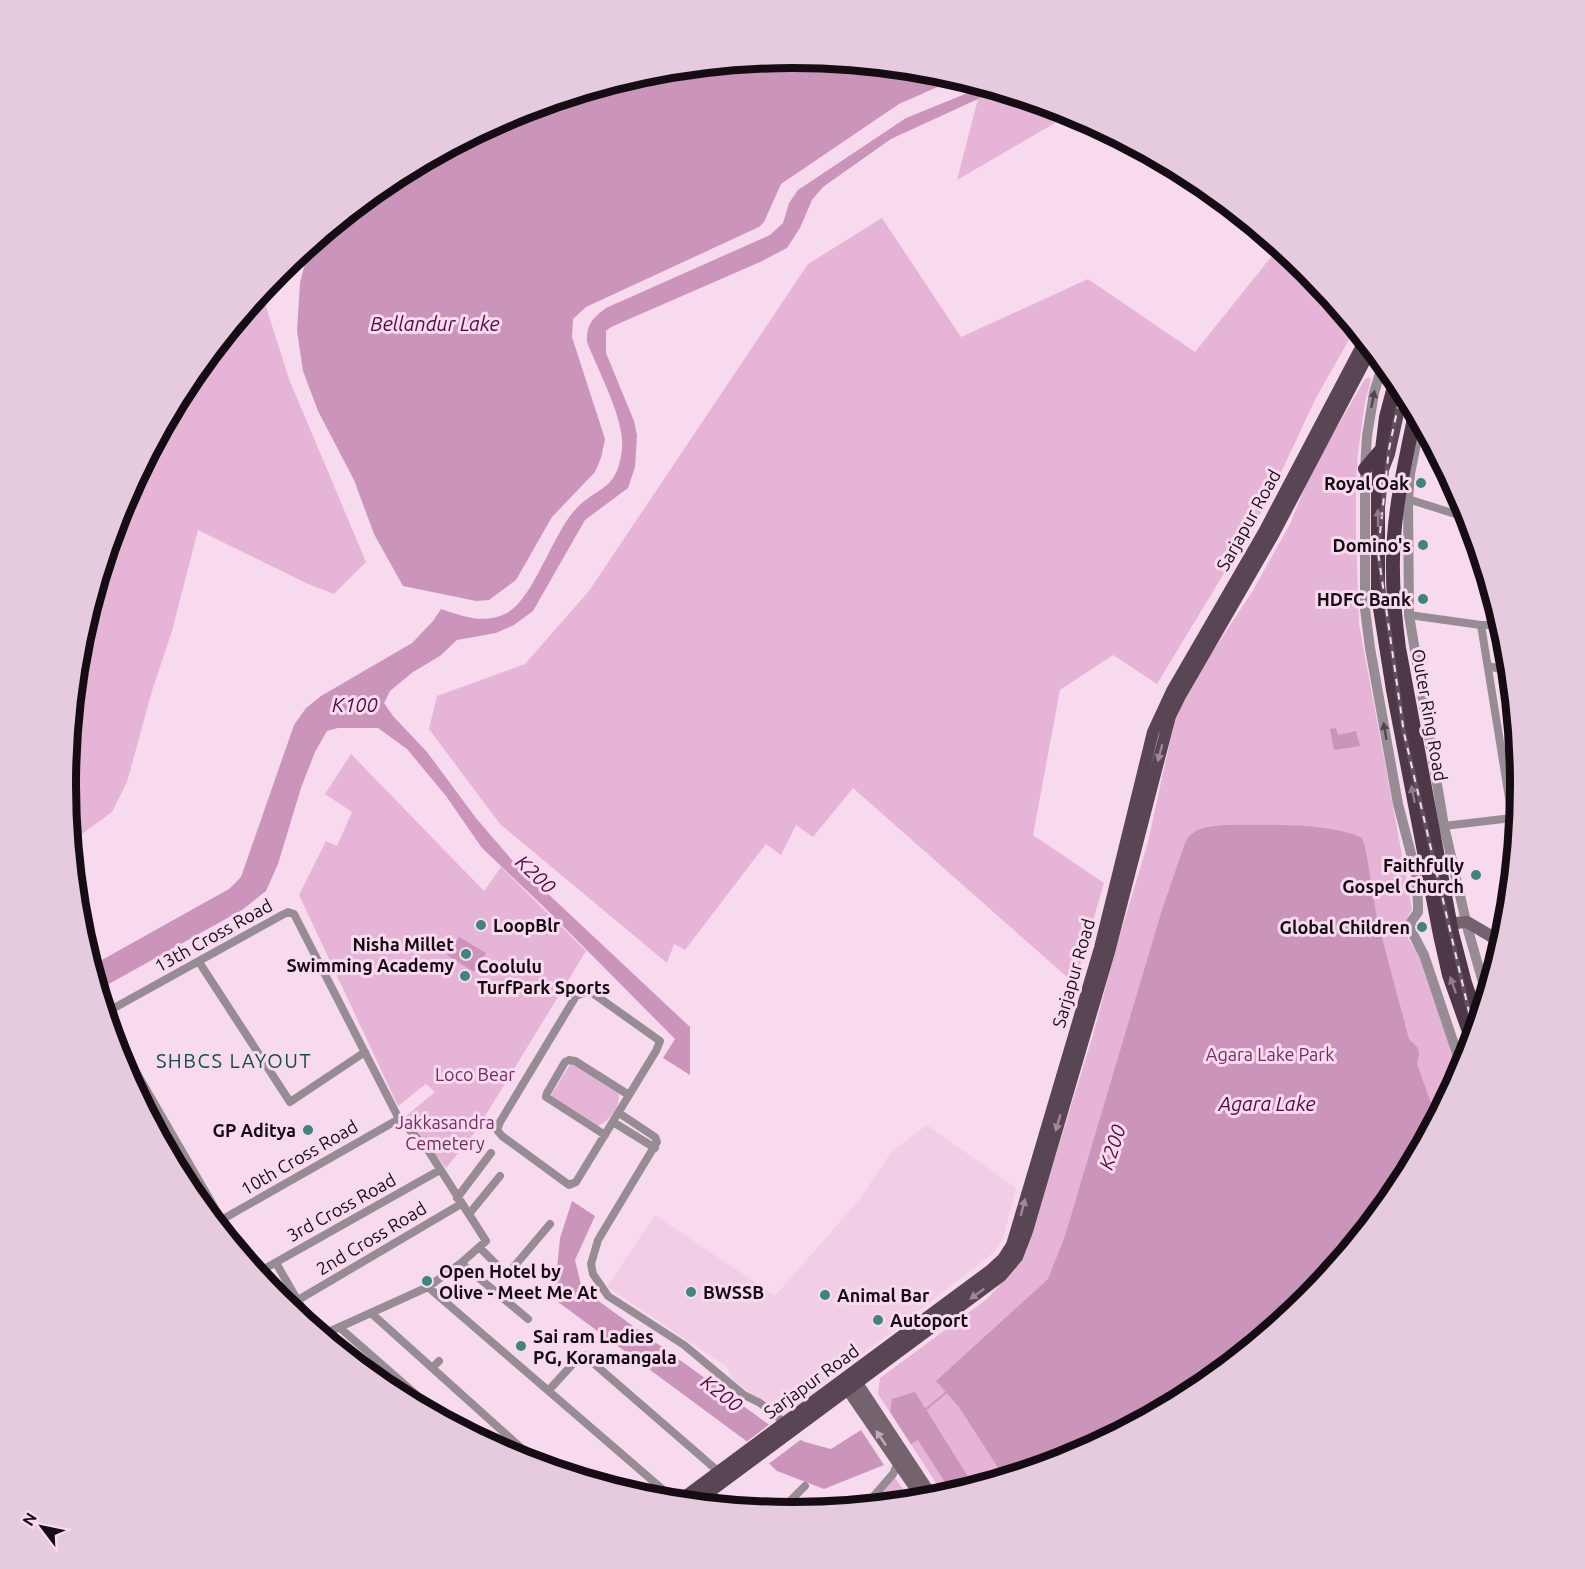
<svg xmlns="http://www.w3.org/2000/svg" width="1585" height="1569" font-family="Ubuntu,sans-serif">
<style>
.built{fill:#f2cde6}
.green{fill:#e5b4d7}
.water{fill:#cb95bb}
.pier{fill:#f8daef}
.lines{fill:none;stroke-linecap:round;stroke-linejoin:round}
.stream{stroke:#cb95bb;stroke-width:2}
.minor{stroke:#988c94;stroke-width:8}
.tertiary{stroke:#988c94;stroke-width:10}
.secondary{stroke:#74626e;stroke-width:12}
.primary{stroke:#594553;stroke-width:12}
.trunk{stroke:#4e3848;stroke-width:14}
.rail-casing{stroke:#61515d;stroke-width:4.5}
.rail{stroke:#f8daef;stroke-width:2;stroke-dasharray:7;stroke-linecap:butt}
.oneway{fill:#50464e}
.oneway2{fill:#92798b}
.oneway3{fill:#a18899}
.oneway4{fill:#c3aabb}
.poi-dot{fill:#3e857e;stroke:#f8daef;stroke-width:2}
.labels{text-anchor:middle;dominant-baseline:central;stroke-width:6;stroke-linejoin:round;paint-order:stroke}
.poi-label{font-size:18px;font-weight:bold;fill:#160d14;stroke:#f8daef;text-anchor:end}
.street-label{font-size:18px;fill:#160d14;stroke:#f8daef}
.park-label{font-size:18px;fill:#6f2e60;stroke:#f8daef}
.water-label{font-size:20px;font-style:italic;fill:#4d0c40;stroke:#f8daef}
.neighbourhood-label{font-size:20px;letter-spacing:1.5px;fill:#124e49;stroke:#f8daef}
.rim{fill:none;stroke:#160d14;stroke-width:8}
</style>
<rect width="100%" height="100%" fill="#f8daef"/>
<path class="built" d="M927 1125 1016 1188 1003 1238 993 1253 782 1417 734 1380 726 1366 607 1287 655 1215 775 1296 859 1200 892 1151Z"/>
<path class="green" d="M991 88 1072 113 957 180 978 99Z
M882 218 961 337 1088 279 1195 352 1279 247 1307 270 1355 329 1316 398 1266 504 1157 684 1113 655 1060 690 1033 835 1104 883 1075 984 853 788 813 837 796 825 781 855 766 844 685 950 674 944 667 963 500 824 429 729 437 696 525 664 589 591 808 264Z
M261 291 289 379 366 562 334 594 308 584 198 530 172 631 152 691 127 782 112 812 71 842 65 784 79 642 121 506 188 380Z
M1369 377 1371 380 1365 402 1358 453 1356 482V537L1359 624 1412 909C1401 926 1405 941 1421 953L1460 1071 1397 1189 1307 1299 1196 1390 1071 1457 944 1495 878 1394 880 1378 987 1299 1020 1263 1027 1248 1093 1035 1116 948 1148 842 1175 718 1203 666 1252 592 1290 524 1311 472 1365 379Z
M351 754 484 891 501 867 586 951 476 1131 446 1168 406 1116 435 1092 426 1084 398 1106 299 895 326 841 337 846 352 812 325 794Z
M114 1042 209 1212 207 1213 187 1188 120 1063Z
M571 1063 619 1093C620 1109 610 1121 595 1127L550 1097Z
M895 1478 911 1500 871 1504Z"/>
<path class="water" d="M793 57 935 71 958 78 899 104 781 184 764 222 759 227 586 307 573 319 572 337 605 439 601 458 595 472 552 517 516 580 489 600 476 601 403 586 374 534 354 480 318 411 303 371 297 331 300 283 310 244 389 179 514 112 651 71Z
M981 85 991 88 978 99 891 139 823 187 812 200 800 228 787 248 760 262 611 327 606 331V353L634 421 637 435 635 467 628 488 585 520 533 611 514 625 496 633 457 640 440 656 413 672 390 691 384 703 393 716 427 752 476 818 512 860 690 1027V1075L663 1058 675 1039 545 908 482 848 446 796 407 749 378 728H338L327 731 315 752 301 788 278 864 266 891 242 910 98 990 91 966 229 889 241 877 294 725 306 708 321 696 412 643 433 621 441 609C463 616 484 625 507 613 533 599 552 536 574 511 597 485 617 493 622 449 625 419 598 371 587 342 586 324 593 318 606 308L770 235 783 223 789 203 798 190 906 118 975 90Z
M1336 728 1338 735 1356 731 1360 746 1334 750 1330 729Z
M1224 825C1261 825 1329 822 1362 838L1366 851 1377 919 1409 1039 1418 1048 1419 1054 1417 1064 1436 1117 1397 1189 1307 1299 1196 1390 1071 1457 1004 1477 959 1407 936 1381 1048 1279 1065 1236 1161 913 1185 843C1193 827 1207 827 1224 825Z
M459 937 486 953 474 972 447 955Z
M572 1201 595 1216 575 1260 582 1289 768 1424 805 1442 831 1449 861 1430 884 1465 824 1489 777 1471 745 1440 554 1299 560 1238Z
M915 1392 974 1486 952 1493 918 1440 911 1444 890 1412 892 1399Z"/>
<path class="pier" d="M771 1423 803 1438 767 1465 745 1443Z"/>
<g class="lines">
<path class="stream" d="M925 1410 948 1391"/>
<path class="minor" d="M1403 500 1408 499 1468 518
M1459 514 1462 501
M1409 615 1481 625H1501
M1481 625 1515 835
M1488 666 1509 671
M1444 826 1512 818
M199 962 290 1102 365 1052
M585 992H591L660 1041 656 1051 576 1182 569 1185 502 1136 497 1130 500 1122 576 996Z
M105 1013 282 915 288 912 294 914 399 1119 426 1147 486 1241 461 1263 428 1287 322 1335
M109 1025 242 1255
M619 1113 655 1137 657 1142 598 1240 591 1264 593 1274 608 1296 684 1345 744 1395 760 1403 785 1423
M613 1122 655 1148
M605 1135 546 1097 547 1093 565 1062 569 1060 575 1061 629 1095
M457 1198 491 1153
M469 1214 500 1176
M216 1223 399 1119
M479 1247 502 1270 507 1272 512 1269 550 1224
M276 1263 313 1327
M461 1263 528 1319
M257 1273 440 1170
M428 1287 675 1500
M298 1300 461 1204
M371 1313 539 1464
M339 1327 444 1419
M432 1368 439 1361
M549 1390 580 1356 584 1355 719 1472
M866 1505 893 1474 898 1463
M780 1511 805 1486"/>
<path class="tertiary" d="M1383 363 1374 393 1367 436 1365 469V609L1370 648 1398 804 1416 873 1418 905V912L1411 922 1412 932 1424 955 1462 1068
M1420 423 1410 474 1408 499 1409 615 1444 826 1468 930 1486 993"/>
<path class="secondary" d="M1443 924 1467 922 1501 942
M851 1374 933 1498
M842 1381 923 1499"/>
<path class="primary" d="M1382 472 1389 454 1403 391
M679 1501 991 1270 1003 1259 1012 1245 1100 948 1153 732 1172 691 1264 532 1365 340
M696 1502 1001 1276 1017 1257 1027 1231 1109 952 1170 716 1180 696 1273 535 1371 349"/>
<path class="trunk" d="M1396 379 1386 417 1378 482V596L1393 690 1440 935 1449 975 1472 1040
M1415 413C1407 454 1397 495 1394 537 1391 574 1394 611 1399 648L1452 933 1465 983 1478 1020
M1365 469 1382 449"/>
<g class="rail-casing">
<path id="rail" d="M1402 388 1389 449 1378 552 1404 733 1474 1033"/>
</g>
<use href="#rail" class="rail"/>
</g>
<defs><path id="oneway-solid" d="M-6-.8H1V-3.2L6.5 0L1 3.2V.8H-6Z" transform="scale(1.5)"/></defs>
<g class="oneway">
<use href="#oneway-solid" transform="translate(1373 399) rotate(-79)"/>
<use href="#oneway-solid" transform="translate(1385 731) rotate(-100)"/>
</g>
<g class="oneway2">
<use href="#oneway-solid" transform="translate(1378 518) rotate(-90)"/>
<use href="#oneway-solid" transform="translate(1413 794) rotate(-101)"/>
<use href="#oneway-solid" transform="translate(1453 985) rotate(-109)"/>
</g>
<g class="oneway3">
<use href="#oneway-solid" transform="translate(1160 753) rotate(105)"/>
<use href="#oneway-solid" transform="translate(1058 1123) rotate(106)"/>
<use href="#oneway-solid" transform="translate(1023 1207) rotate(-75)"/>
<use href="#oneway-solid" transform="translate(977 1294) rotate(144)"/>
</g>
<use class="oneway4" href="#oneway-solid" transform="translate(881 1438) rotate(-124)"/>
<g class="poi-dot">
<circle cx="1421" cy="483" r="6"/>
<circle cx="1423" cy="545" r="6"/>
<circle cx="1423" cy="599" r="6"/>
<circle cx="1476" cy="875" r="6"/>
<circle cx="481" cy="925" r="6"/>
<circle cx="1422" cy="927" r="6"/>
<circle cx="466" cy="954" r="6"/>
<circle cx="465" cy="976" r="6"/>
<circle cx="308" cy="1130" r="6"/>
<circle cx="427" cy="1281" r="6"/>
<circle cx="691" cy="1292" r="6"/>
<circle cx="825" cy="1295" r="6"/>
<circle cx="878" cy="1320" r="6"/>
<circle cx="521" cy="1346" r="6"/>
</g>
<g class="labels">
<g class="poi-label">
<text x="1409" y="483">Royal Oak</text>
<text x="1411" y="545">Domino's</text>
<text x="1411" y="599">HDFC Bank</text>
<text x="1464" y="865">Faithfully<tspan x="1464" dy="21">Gospel Church</tspan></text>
<text x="493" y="925" text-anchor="start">LoopBlr</text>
<text x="1410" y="927">Global Children</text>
<text x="454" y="944">Nisha Millet<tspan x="454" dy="21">Swimming Academy</tspan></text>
<text x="477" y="966" text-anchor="start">Coolulu<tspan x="477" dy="21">TurfPark Sports</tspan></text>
<text x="296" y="1130">GP Aditya</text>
<text x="439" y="1271" text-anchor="start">Open Hotel by<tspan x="439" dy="21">Olive - Meet Me At</tspan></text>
<text x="703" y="1292" text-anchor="start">BWSSB</text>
<text x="837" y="1295" text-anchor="start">Animal Bar</text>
<text x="890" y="1320" text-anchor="start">Autoport</text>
<text x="533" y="1336" text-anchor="start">Sai ram Ladies<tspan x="533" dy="21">PG, Koramangala</tspan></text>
</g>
<g class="street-label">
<text transform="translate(1248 520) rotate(-61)">Sarjapur Road</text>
<text transform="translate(1430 715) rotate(80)">Outer Ring Road</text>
<text transform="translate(213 935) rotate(-29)">13th Cross Road</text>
<text transform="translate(1073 973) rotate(-74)">Sarjapur Road</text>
<text transform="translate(299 1157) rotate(-30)">10th Cross Road</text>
<text transform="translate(341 1207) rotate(-29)">3rd Cross Road</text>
<text transform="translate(371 1238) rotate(-31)">2nd Cross Road</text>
<text transform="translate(811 1381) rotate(-36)">Sarjapur Road</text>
</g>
<g class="park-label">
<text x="1270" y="1054">Agara Lake Park</text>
<text x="475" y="1074">Loco Bear</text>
<text x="445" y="1122">Jakkasandra<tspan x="445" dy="21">Cemetery</tspan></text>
</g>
<g class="water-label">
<text x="435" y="323">Bellandur Lake</text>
<text x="355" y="704">K100</text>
<text transform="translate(536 874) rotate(43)">K200</text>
<text x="1267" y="1103">Agara Lake</text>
<text transform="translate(1112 1147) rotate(-72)">K200</text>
<text transform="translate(722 1393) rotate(38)">K200</text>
</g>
<g class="neighbourhood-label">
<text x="234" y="1060">SHBCS LAYOUT</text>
</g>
</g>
<path d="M0 0H1585V1569H0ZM76 785a717 717 0 1 1 1434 0a717 717 0 1 1-1434 0Z" fill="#e6cadd" fill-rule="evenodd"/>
<path class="rim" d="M76 785a717 717 0 1 1 1434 0a717 717 0 1 1-1434 0Z"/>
<g transform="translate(42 1527) rotate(302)" stroke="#f8daef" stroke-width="4.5" paint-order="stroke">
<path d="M0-4.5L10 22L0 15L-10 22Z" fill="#160d14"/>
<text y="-9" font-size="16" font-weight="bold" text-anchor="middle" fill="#160d14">N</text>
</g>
</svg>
